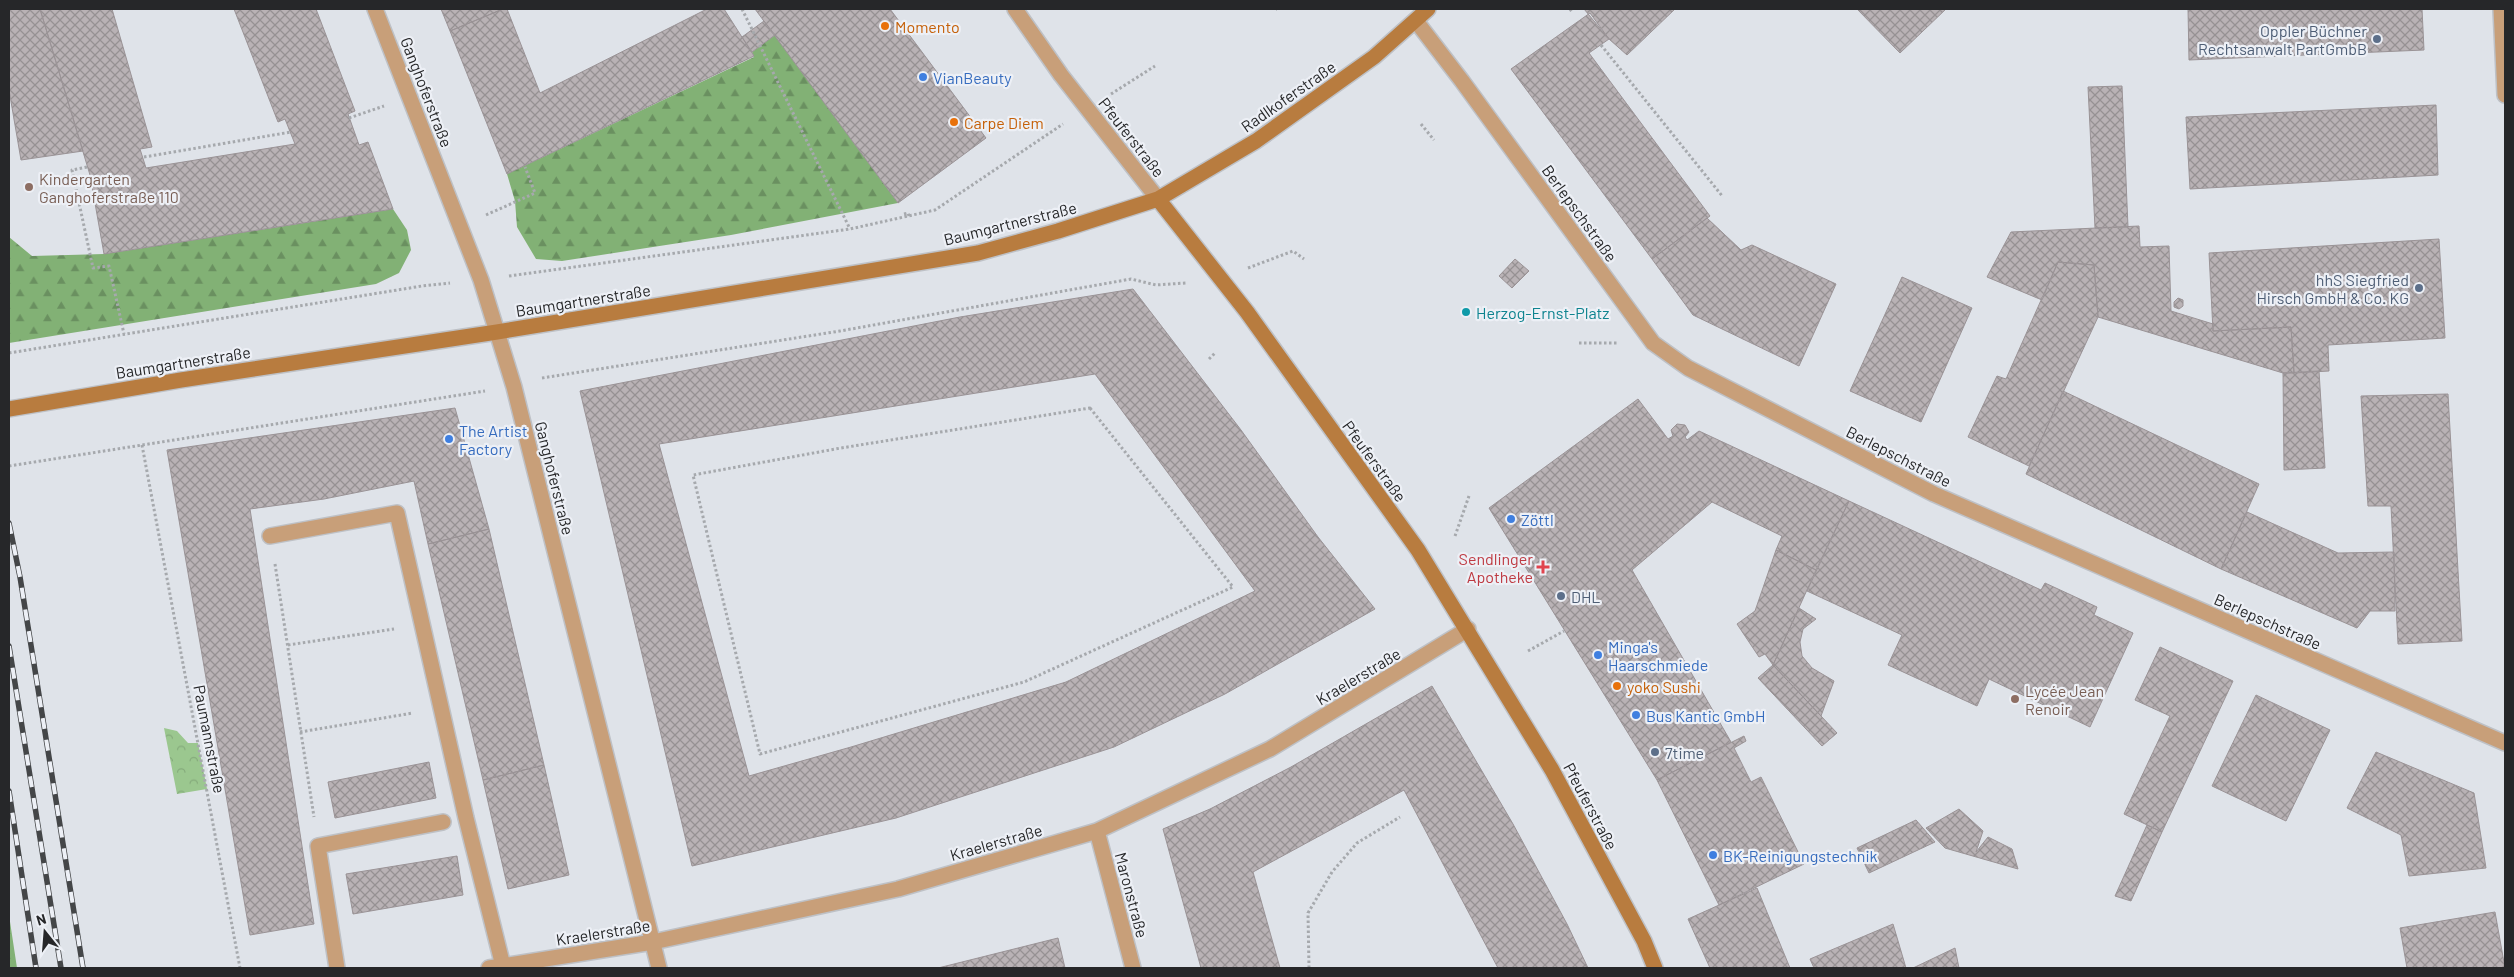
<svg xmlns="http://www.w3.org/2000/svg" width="2514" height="977" font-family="Barlow,sans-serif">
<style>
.forest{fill:url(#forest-firs)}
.park{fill:url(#park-crowns)}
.building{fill:url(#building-cross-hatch);stroke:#9a9396;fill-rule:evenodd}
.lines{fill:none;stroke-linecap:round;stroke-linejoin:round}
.service-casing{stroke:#bec1c6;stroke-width:18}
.minor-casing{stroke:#bec1c6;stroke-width:18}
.tertiary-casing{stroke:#bec1c6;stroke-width:18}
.secondary-casing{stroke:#bec1c6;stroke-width:18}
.path{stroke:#a6a9ad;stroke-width:3;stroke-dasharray:2.5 2.5;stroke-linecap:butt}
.service{stroke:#c89f79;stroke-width:15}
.minor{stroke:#c89f79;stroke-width:15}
.tertiary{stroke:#c89f79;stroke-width:15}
.secondary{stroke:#b87c3f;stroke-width:15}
.rail-casing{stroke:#444648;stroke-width:5.5}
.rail{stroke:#edf0f6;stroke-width:4;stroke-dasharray:11;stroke-linecap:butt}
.food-dot{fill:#e8710a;stroke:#edf0f6;stroke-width:2}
.service-dot{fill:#5c6f8a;stroke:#edf0f6;stroke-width:2}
.shop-dot{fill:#3f7fe0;stroke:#edf0f6;stroke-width:2}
.education-dot{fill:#8d6e63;stroke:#edf0f6;stroke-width:2}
.culture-dot{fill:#0f9aa8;stroke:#edf0f6;stroke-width:2}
.health-dot{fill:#e0444e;stroke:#edf0f6;stroke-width:2}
.labels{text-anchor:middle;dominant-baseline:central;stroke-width:4.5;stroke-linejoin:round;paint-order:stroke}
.food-label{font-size:16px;fill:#c56008;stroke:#edf0f6;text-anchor:start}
.service-label{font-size:16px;fill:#4e5e75;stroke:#edf0f6;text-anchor:end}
.shop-label{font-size:16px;fill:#366cbe;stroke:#edf0f6;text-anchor:start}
.street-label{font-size:16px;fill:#262729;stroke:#edf0f6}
.education-label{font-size:16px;fill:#785e54;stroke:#edf0f6;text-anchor:start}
.culture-label{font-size:16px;fill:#0d838f;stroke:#edf0f6;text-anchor:start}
.health-label{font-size:16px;fill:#be3a42;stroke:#edf0f6;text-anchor:end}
</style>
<defs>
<pattern id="forest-firs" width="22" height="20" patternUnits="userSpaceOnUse" patternTransform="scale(1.25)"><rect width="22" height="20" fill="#82b175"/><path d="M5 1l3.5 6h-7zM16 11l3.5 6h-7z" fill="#6a9060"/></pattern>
<pattern id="park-crowns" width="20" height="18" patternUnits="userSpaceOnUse" patternTransform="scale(1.25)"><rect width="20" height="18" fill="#9bc78f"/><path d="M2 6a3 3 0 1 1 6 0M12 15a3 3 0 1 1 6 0" fill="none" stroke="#85ab7b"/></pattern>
<pattern id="building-cross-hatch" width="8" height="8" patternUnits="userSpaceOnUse" patternTransform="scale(1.25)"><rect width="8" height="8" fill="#b9b2b5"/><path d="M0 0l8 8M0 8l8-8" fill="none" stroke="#969193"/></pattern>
</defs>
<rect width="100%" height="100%" fill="#dfe3e9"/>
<path class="forest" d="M775 35 898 203 731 235 562 261 536 259 517 227 515 201 507 174 754 57 752 52Z
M393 209 407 230 411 250 399 273 376 284 9 343V237L32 256 104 254Z
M9 915 17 968H9Z"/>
<path class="park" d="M164 728 177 731 188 743H198L207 789 177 794Z"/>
<path class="building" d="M9 9H40L83 151 21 160 9 90Z
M40 9H112L152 147 140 149 146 168 295 144 285 119 278 122 234 9H316L355 111 348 114 359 145 368 142 393 209 104 254 90 175Z
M441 9H503L450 31Z
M503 9H507L540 93 707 9H724L754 56 507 174 450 31Z
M755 9H890L986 138 898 203Z
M1584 9H1675L1627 55 1609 39Z
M1857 9H1946L1900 53Z
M2188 9H2422L2424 50 2189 60Z
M1590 13 1609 39 1589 53 1710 216 1652 259 1511 69Z
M764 21 775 35 752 52 742 37Z
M2122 86 2128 227 2095 228 2088 87Z
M2436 105 2438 175 2190 189 2186 117Z
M1707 218 1741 250 1752 245 1836 284 1799 366 1693 315 1652 259Z
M2139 226 2140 247 2169 246 2171 311 2213 324V331L2291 327 2294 373H2283L2098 317 2094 265 2058 262 2042 300 1987 277 2011 232Z
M2439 239 2445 338 2328 345 2329 371 2294 373 2291 327 2213 331 2209 253Z
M1515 259 1529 271 1512 288 1499 276Z
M2058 262 2094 265 2098 317 2029 466 1968 437 1997 376 2006 379Z
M1902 277 1972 308 1921 422 1850 391Z
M1133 289 1241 430 1318 537 1375 609 1225 694 1114 747 896 818 692 866 580 391 960 317ZM1095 374 1255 591 1066 682 851 747 749 776 659 444Z
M2178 298 2183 300V306L2179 309 2174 307V302Z
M2319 371 2325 468 2284 470 2283 373Z
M2063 391 2259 484 2221 569 2026 474Z
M2448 394 2462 641 2398 644 2391 506H2368L2361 396Z
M1638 399 1668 439 1673 436 1671 430 1677 424 1685 425 1689 432 1685 437 1687 440 1699 431 1849 501 1816 570 1776 550 1782 536 1712 502 1632 570 1731 742 1657 780 1489 508Z
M455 408 489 529 428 544 414 481 324 499 250 509 314 924 250 935 167 450Z
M1849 501 2041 590 2045 583 2097 607 2094 615 2133 633 2090 727 1989 679 1977 706 1888 665 1902 635 1807 591Z
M2247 512 2338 553 2394 552 2395 611H2370L2357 628 2221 569Z
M489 529 544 765 483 780 428 544Z
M1776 550 1816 570 1773 665 1765 654 1759 657 1737 624 1755 611Z
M1799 608 1816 619 1803 629 1800 642 1802 656 1812 668 1834 681 1821 716 1773 665Z
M2160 647 2233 681 2162 832 2124 814 2170 716 2135 700Z
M1773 665 1837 733 1822 746 1758 678Z
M1432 686 1513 824 1567 924 1588 968H1498L1404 790 1253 872 1280 968H1201L1163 829 1210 809 1291 767Z
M2256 695 2330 730 2286 821 2212 786Z
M1744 736 1746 741 1734 748 1751 782 1761 777 1804 864 1719 905 1657 780Z
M2376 752 2474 793 2486 868 2409 876 2401 835 2347 808Z
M429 762 436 798 335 818 328 782Z
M544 765 569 875 508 889 483 780Z
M1959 809 1983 831 1976 852 1988 837 2012 849 2018 869 1945 848 1926 828Z
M1916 820 1935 842 1869 873 1857 848Z
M2147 825 2162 832 2131 901 2115 896Z
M457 856 463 895 353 914 346 874Z
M1757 888 1790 968H1710L1688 919Z
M2495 912 2505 968H2407L2400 928Z
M1893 924 1906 968H1814L1810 959Z
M1058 938 1065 968H938Z
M1955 948 1959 968H1913Z"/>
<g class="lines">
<g class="service-casing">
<path id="service" d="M270 536 397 513 466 818 503 966
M337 968 318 846 443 822"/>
</g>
<g class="minor-casing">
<path id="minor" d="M375 9 481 280 514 387 659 968
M2501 9 2505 95
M1416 21 1462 81 1653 343 1688 368 1934 494 2505 743
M1097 831 1133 968
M489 968 653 942 898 889 1097 831 1270 749 1468 629"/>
</g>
<g class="tertiary-casing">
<path id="tertiary" d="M1015 9 1061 75 1158 199"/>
</g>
<g class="secondary-casing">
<path id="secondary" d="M1158 199 1247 312 1418 550 1552 770 1644 941 1655 968
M9 409 181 380 497 332 978 253 1058 231 1158 199 1256 141 1374 57 1428 9"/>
</g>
<path class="path" d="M742 9 850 229
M1276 9H1277
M1570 9 1573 13
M1601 45 1723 197
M1111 94 1155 66
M349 118 384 106
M1421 124 1434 140
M144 157 291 132
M87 167 72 170 93 268 109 266 124 334
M904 214 908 213 909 216
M486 215 535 193 525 167
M1248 268 1293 251 1304 259
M509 276 850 229 935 210 1063 124
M1579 343H1617
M9 353 422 286 450 283
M1209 359 1215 353
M542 378 840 331 1131 279 1156 285 1186 283
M1090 408 1233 587 1024 682 760 754 693 475 841 448Z
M142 445 240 968
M9 466 485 391
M1455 536 1469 496
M275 564 314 817
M288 645 394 629
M1528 651 1564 631
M300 732 413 713
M1309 968 1308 913 1332 872 1357 843 1400 817"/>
<use href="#service" class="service"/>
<use href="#minor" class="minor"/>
<use href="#tertiary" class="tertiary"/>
<use href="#secondary" class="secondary"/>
<g class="rail-casing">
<path id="rail" d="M9 523 20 577 83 968
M9 646 61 968
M9 791 36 968"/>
</g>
<use href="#rail" class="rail"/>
</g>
<g class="food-dot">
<circle cx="885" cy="26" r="5"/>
<circle cx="954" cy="122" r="5"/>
<circle cx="1617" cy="686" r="5"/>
</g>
<g class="service-dot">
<circle cx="2377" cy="39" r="5"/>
<circle cx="2419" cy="288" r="5"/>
<circle cx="1561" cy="596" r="5"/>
<circle cx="1655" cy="752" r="5"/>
</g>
<g class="shop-dot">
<circle cx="923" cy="77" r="5"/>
<circle cx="449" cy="439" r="5"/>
<circle cx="1511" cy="519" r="5"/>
<circle cx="1598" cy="655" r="5"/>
<circle cx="1636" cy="715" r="5"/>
<circle cx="1713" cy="855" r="5"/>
</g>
<g class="education-dot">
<circle cx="29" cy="187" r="5"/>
<circle cx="2015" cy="699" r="5"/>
</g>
<circle class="culture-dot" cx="1466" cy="312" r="5"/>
<path class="health-dot" d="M1540.5 559.5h5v5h5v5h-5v5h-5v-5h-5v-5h5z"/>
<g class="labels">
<g class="food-label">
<text x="895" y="26">Momento</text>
<text x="964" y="122">Carpe Diem</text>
<text x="1627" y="686">yoko Sushi</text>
</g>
<g class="service-label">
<text x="2367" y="30">Oppler Büchner<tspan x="2367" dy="18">Rechtsanwalt PartGmbB</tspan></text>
<text x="2409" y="279">hhS Siegfried<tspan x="2409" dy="18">Hirsch GmbH &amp; Co. KG</tspan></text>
<text x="1571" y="596" text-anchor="start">DHL</text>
<text x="1665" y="752" text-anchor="start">7time</text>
</g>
<g class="shop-label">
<text x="933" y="77">VianBeauty</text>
<text x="459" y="430">The Artist<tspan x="459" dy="18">Factory</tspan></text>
<text x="1521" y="519">Zöttl</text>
<text x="1608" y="646">Minga's<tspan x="1608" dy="18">Haarschmiede</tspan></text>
<text x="1646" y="715">Bus Kantic GmbH</text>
<text x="1723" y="855">BK-Reinigungstechnik</text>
</g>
<g class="street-label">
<text transform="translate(427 92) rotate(69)">Ganghoferstraße</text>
<text transform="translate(1288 96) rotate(-35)">Radlkoferstraße</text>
<text transform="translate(1132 137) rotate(52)">Pfeuferstraße</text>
<text transform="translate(1580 213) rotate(54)">Berlepschstraße</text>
<text transform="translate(1010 223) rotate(-14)">Baumgartnerstraße</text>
<text transform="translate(583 300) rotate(-9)">Baumgartnerstraße</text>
<text transform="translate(183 362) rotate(-9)">Baumgartnerstraße</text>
<text transform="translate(1899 456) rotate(27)">Berlepschstraße</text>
<text transform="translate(1375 461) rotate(54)">Pfeuferstraße</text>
<text transform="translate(555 478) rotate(76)">Ganghoferstraße</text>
<text transform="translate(2268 621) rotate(24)">Berlepschstraße</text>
<text transform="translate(1358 676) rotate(-31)">Kraelerstraße</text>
<text transform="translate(210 739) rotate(79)">Paumannstraße</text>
<text transform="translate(1591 806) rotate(62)">Pfeuferstraße</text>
<text transform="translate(996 842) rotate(-16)">Kraelerstraße</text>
<text transform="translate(1132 895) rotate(75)">Maronstraße</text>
<text transform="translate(603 932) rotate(-9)">Kraelerstraße</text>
</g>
<g class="education-label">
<text x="39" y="178">Kindergarten<tspan x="39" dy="18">Ganghoferstraße 110</tspan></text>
<text x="2025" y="690">Lycée Jean<tspan x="2025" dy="18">Renoir</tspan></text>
</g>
<g class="culture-label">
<text x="1476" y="312">Herzog-Ernst-Platz</text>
</g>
<g class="health-label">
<text x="1533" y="558">Sendlinger<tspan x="1533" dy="18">Apotheke</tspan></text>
</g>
</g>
<rect width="2514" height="977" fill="none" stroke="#262729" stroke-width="20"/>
<g transform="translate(45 932) rotate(343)" stroke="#edf0f6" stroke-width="4" paint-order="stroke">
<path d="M0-4L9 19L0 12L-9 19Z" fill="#262729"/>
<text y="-8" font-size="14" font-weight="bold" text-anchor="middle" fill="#262729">N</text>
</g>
</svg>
